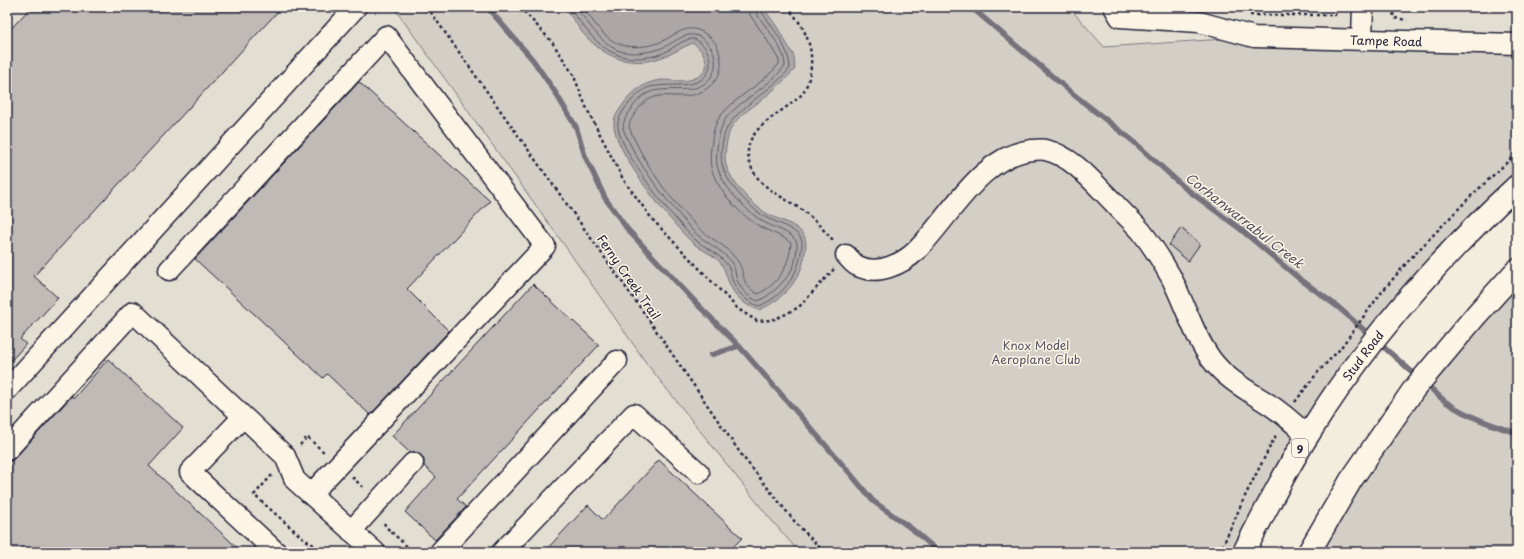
<svg xmlns="http://www.w3.org/2000/svg" width="1524" height="559" font-family="'Playpen Sans',sans-serif">
<style>
.built{fill:#e3ded2}
.green{fill:#d4cfc6;stroke:#7b7880}
.water{fill:#aca7a6;stroke:#75727b}
.lines{fill:none;stroke-linecap:round;stroke-linejoin:round}
.shore{stroke:#595766;stroke-width:1}
.stream{stroke:#75727b;stroke-width:5.5}
.building{fill:#bfbab6;stroke:#22223b}
.minor-casing{stroke:#22223b;stroke-width:23}
.highway-casing{stroke:#22223b;stroke-width:25}
.path{stroke:#22223b;stroke-width:2.5;stroke-dasharray:3 3;stroke-linecap:butt}
.minor{stroke:#fcf5e5;stroke-width:20}
.highway{stroke:#fcf5e5;stroke-width:22}
.labels{text-anchor:middle;dominant-baseline:central;stroke-width:3;stroke-linejoin:round;paint-order:stroke}
.shield{fill:#fcf5e5;stroke:#63616e;stroke-width:1}
.shield-label{font-size:11px;font-weight:bold;fill:#22223b}
.street-label{font-size:12px;fill:#22223b;stroke:#fcf5e5}
.park-label{font-size:12px;fill:#575665;stroke:#fcf5e5}
.water-label{font-size:13px;font-style:italic;fill:#525160;stroke:#fcf5e5}
</style>
<rect width="100%" height="100%" fill="#f3edde"/>
<filter id="ink" filterUnits="userSpaceOnUse"><feTurbulence type="fractalNoise" baseFrequency=".025" numOctaves="2"/><feDisplacementMap in="SourceGraphic" scale="8" xChannelSelector="R" yChannelSelector="G"/><feConvolveMatrix kernelMatrix="1 2 1 2 8 2 1 2 1" color-interpolation-filters="sRGB"/></filter>
<g filter="url(#ink)">
<path class="built" d="M7 7H392L397 12 565 246 647 364 767 515 799 552H7Z
M1069 7H1517V44L1254 37 1104 47Z"/>
<path class="green" d="M392 7H1069L1104 47 1254 37 1517 44V186L1414 292 1244 552H799L767 515 647 364 565 246 397 12Z
M1517 270V552H1309L1351 480Z"/>
<path class="water" d="M562 7H763L777 27 794 56 795 69C785 80 775 89 764 98 750 110 732 118 728 137 726 146 724 156 726 165 732 183 750 203 766 213 778 220 795 223 803 234 807 240 806 245 805 252 803 278 783 300 759 310 745 306 734 296 729 283 725 273 725 267 717 259 710 253 701 250 694 244 673 226 610 148 614 121 614 116 621 108 624 103 633 91 646 81 662 80 673 80 684 83 695 78 714 71 706 52 693 43 682 47 673 54 663 57 629 69 603 57 581 31 575 22 570 14 562 7Z"/>
<g class="lines">
<path class="shore" d="M568 7C574 13 579 21 585 28 598 45 615 59 638 58 644 58 655 56 661 54 670 51 685 37 694 39 700 41 705 47 707 51 710 57 711 63 709 69 702 93 664 81 647 88 637 92 620 112 618 122 613 144 678 226 697 241 704 247 714 251 721 258 724 261 727 264 729 268 731 271 731 276 732 279 736 291 746 302 759 306 781 298 799 275 801 251 802 246 803 241 800 237 794 228 775 222 765 217 750 208 725 182 722 164 720 155 722 145 724 136 730 110 773 91 790 68 789 47 772 27 761 11L760 7
M575 7C589 22 598 41 617 50 630 55 647 53 659 49 675 44 687 27 703 39 708 43 712 48 714 54 716 62 716 70 711 77 696 98 667 84 648 93 640 97 635 103 631 110 626 116 623 121 623 129 636 160 656 187 678 213 683 219 688 226 694 232 706 243 721 249 732 262 735 267 735 272 736 277 739 287 748 298 758 301 771 296 789 278 794 265 796 258 797 250 797 243 793 232 771 227 762 221 745 210 721 185 717 165 716 157 717 148 718 141 719 133 722 124 726 118 743 98 769 87 785 66 785 51 772 35 764 24 760 18 755 14 755 7
M583 7C593 21 604 40 622 45 633 48 646 47 658 43 676 36 687 20 707 35 713 39 718 45 719 52 722 61 722 70 717 78 708 92 692 97 677 96 668 96 659 94 650 99 643 102 639 108 635 114 632 118 629 122 629 127 644 164 672 203 701 230 713 241 725 244 736 259 747 272 738 283 758 294 778 285 790 264 791 243 782 235 769 232 759 226 739 214 717 190 711 167 709 158 711 149 712 140 713 131 716 121 722 114 738 95 763 84 779 64V60L764 35 750 15 749 7"/>
<path class="stream" d="M487 7 533 60 555 92 576 127 585 156 605 198 628 230 699 306 739 346
M971 7 1073 94 1133 141 1185 188 1239 228 1296 276 1338 307 1372 337
M1379 343 1419 378
M711 355 739 346 849 472 873 501 912 529 939 552
M1425 383C1432 389 1439 397 1446 402 1468 417 1492 425 1517 433"/>
</g>
<path class="building" d="M31 7H282L34 276 58 298 20 339 26 344 7 365V33Z
M359 82 490 201 407 289 449 331 370 415 327 374 323 378 195 259Z
M1181 228 1200 244 1188 261 1169 245Z
M533 284 599 345 457 499 466 507 435 540 405 512 436 477 424 466V460L421 455 415 452H409L392 436Z
M108 359 183 428 149 466 242 552H7V464L15 458 72 396 74 398Z
M659 460 742 538 728 552H544L588 505 603 520Z"/>
<g class="lines">
<g class="minor-casing">
<g id="minor">
<path id="s1" d="M1114 7 1120 17 1199 22 1254 37 1517 44"/>
<path d="M1362 39 1363 7"/>
<path d="M846 255C850 259 853 264 858 266 877 276 903 264 917 250 950 217 981 155 1032 150 1036 150 1041 149 1045 150 1072 155 1095 184 1114 203 1122 212 1132 221 1141 231 1152 245 1162 261 1171 277 1185 304 1193 334 1211 359 1225 378 1245 389 1264 401 1280 411 1294 423 1307 436"/>
<path d="M169 270 386 36 545 246 311 494"/>
<path d="M7 390 356 7"/>
<path d="M243 417 190 472 276 552"/>
<path d="M7 450 133 312 285 456 295 480 375 552"/>
<path d="M351 531 413 463"/>
<path d="M440 552 617 361"/>
<path d="M502 552 634 414 699 473"/>
</g>
</g>
<g class="highway-casing">
<g id="highway">
<path id="s2" d="M1244 552C1264 513 1284 473 1308 435 1365 343 1437 260 1517 186"/>
<path d="M1309 552 1351 480 1414 389 1477 314 1517 270"/>
</g>
</g>
<path class="path" d="M427 7 644 313 743 457 795 522 824 552
M520 7 552 42 573 74 587 109 623 179 652 219 738 309 757 321 772 320 784 315 799 307 834 269
M787 7C804 25 815 47 810 73 809 80 806 89 801 95 783 114 741 128 749 160 756 189 786 197 806 213 816 221 825 232 834 241
M1393 7 1394 18 1407 20
M1250 15H1335L1338 7
M1295 402 1318 372 1339 350 1381 293 1410 259 1470 197 1517 153
M300 445 307 437 325 453
M272 475 254 495 304 539 325 552
M352 477 365 489
M384 523 386 527 413 552
M1220 552 1246 494 1277 433"/>
<use href="#minor" class="minor"/>
<use href="#highway" class="highway"/>
</g>
</g>
<g class="labels">
<rect class="shield" x="1292" y="439" width="16" height="18" rx="3"/>
<g class="shield-label">
<text x="1300" y="448">9</text>
</g>
<g class="street-label">
<text stroke="none"><textPath href="#s1" startOffset="280">Tampe Road</textPath></text>
<text transform="translate(629 277) rotate(55)">Ferny Creek Trail</text>
<text stroke="none"><textPath href="#s2" startOffset="230">Stud Road</textPath></text>
</g>
<g class="park-label">
<text x="1036" y="345">Knox Model<tspan x="1036" dy="14">Aeroplane Club</tspan></text>
</g>
<g class="water-label">
<text transform="translate(1245 220) rotate(38)">Corhanwarrabul Creek</text>
</g>
</g>
<rect width="1524" height="559" fill="none" stroke="#fcf5e5" stroke-width="24"/>
<rect x="12" y="12" width="1500" height="535" fill="none" stroke="#22223b" stroke-width="1.5" filter="url(#ink)"/>
</svg>
